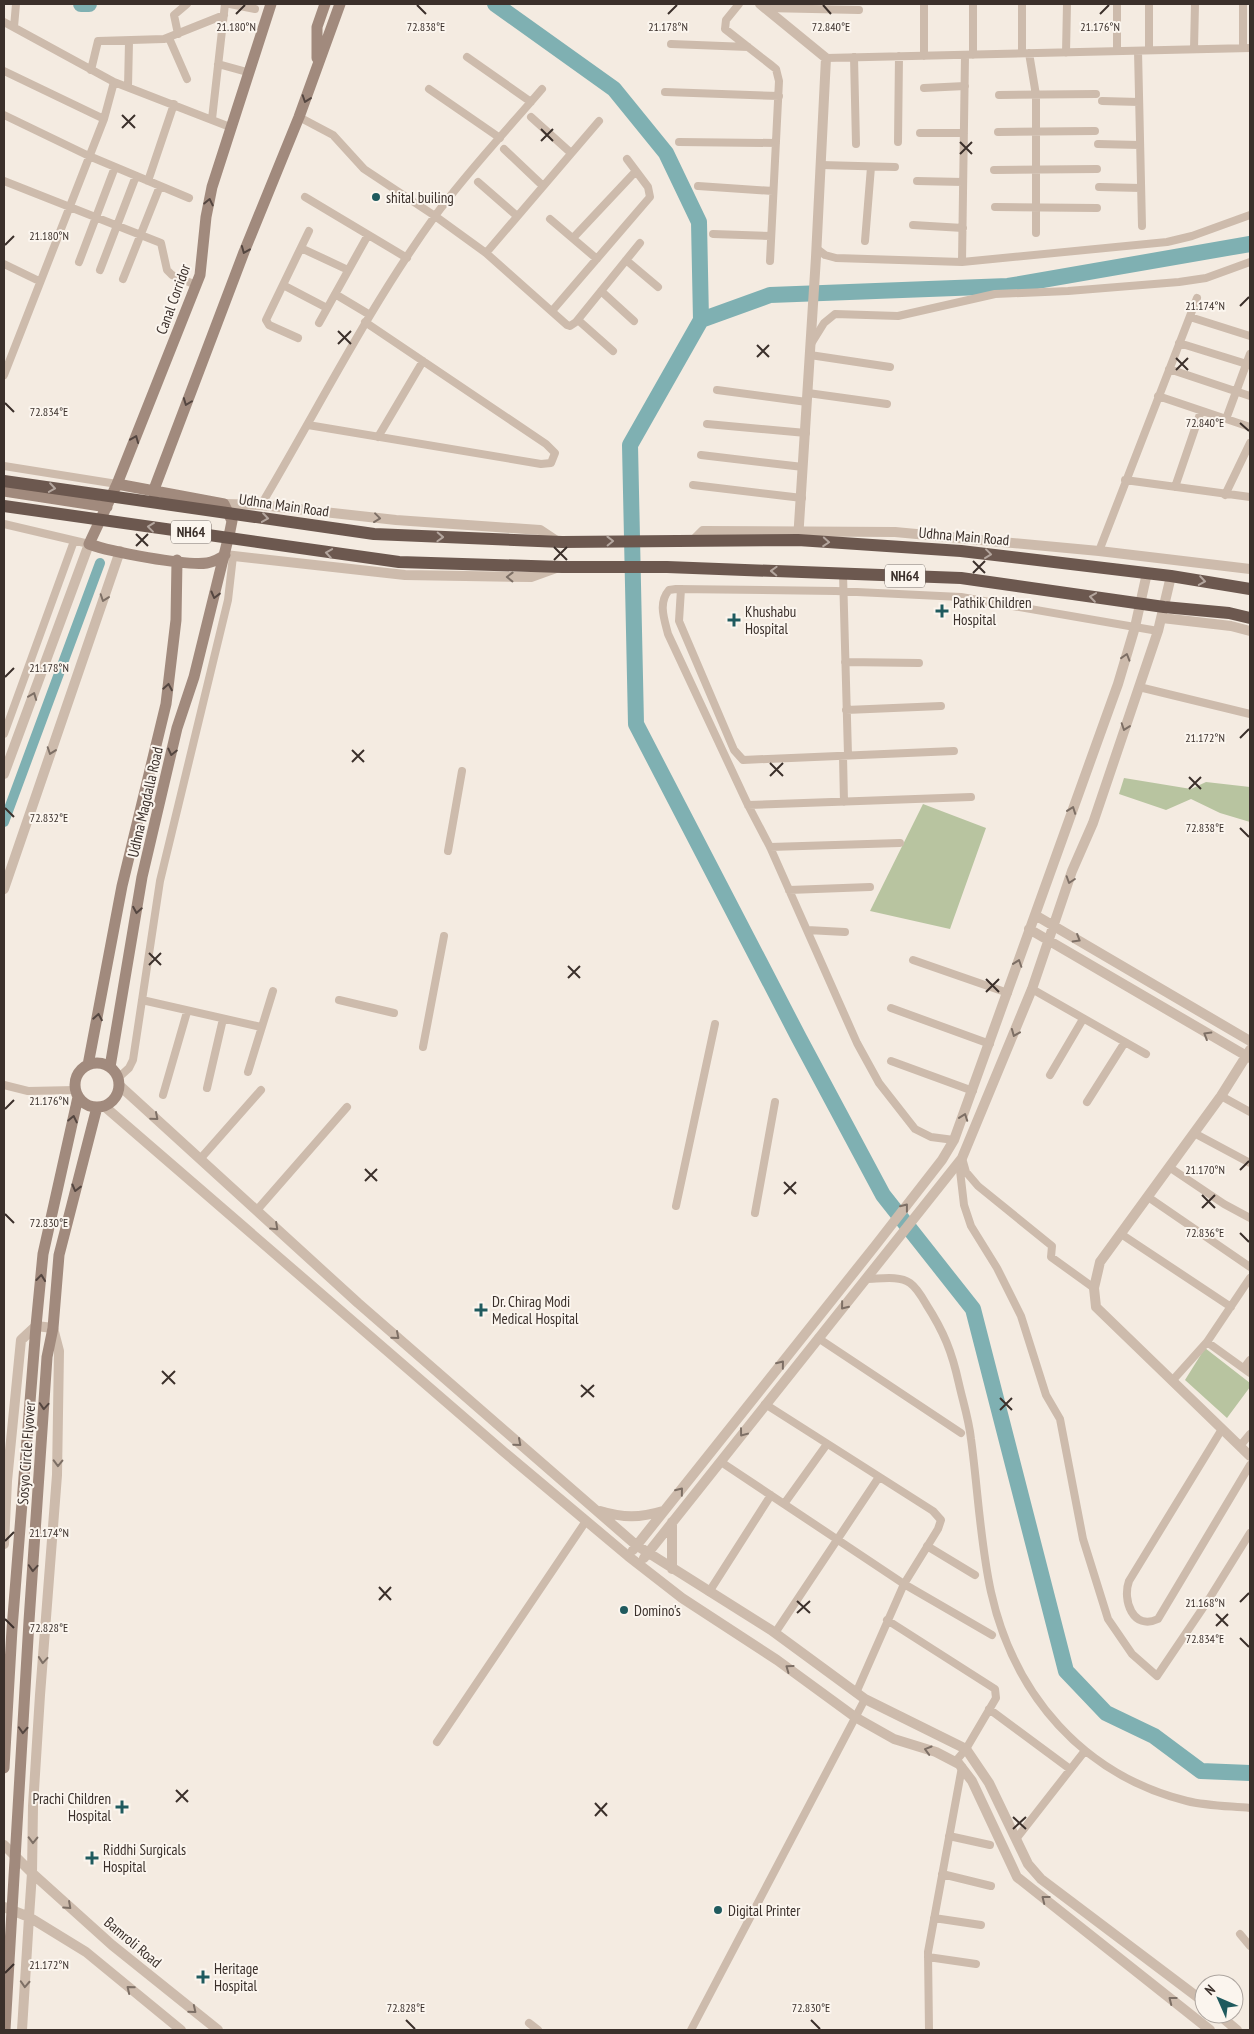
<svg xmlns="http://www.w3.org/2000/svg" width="1254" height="2034" font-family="'PT Sans Narrow',sans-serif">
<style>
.green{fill:#b8c4a0}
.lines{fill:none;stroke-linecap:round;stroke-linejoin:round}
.canal{stroke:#7fb0b2;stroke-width:10}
.river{stroke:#7fb0b2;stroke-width:16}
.minor{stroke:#cdbbac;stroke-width:8}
.tertiary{stroke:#cdbbac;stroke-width:10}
.secondary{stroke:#a18a7d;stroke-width:11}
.trunk{stroke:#6c584f;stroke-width:12}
.oneway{stroke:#544640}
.oneway2{stroke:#b4a69e}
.oneway3{stroke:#7d6f65}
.ticks{fill:none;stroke:#3b302b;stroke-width:2}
.poi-dot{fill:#1f5a5e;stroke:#fbf5ee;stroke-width:2}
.labels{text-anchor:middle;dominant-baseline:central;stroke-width:4;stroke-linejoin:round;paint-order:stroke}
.shield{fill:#fbf5ee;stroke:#756b66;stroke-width:1}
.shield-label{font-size:14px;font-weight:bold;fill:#3b302b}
.poi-label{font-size:15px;fill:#3b302b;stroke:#fbf5ee;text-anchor:start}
.street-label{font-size:15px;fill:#3b302b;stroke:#fbf5ee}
.ticks-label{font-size:12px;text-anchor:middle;fill:#3b302b;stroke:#fbf5ee;stroke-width:4;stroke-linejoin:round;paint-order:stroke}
</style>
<rect width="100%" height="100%" fill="#f4ebe1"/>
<path class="green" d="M1124 778 1191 789 1206 782 1250 787V822L1220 813 1191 799 1166 810 1119 794Z
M923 804 986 828 950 929 870 911Z
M1205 1348 1250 1383V1387L1227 1418 1185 1380Z"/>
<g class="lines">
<path class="canal" d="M4 822 100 563"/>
<path class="river" d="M81 4H89
M495 4 614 89 666 153 699 222 701 320
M1250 244 1008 286 770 295 701 320 630 445 636 724 799 1038 883 1195 973 1309 1066 1671 1106 1713 1154 1736 1201 1771 1250 1773"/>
<path class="minor" d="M230 4 255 9
M739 4 726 20 725 29 771 65 776 69 779 81 770 261
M1022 4V53
M1149 4V50
M765 8 859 10
M4 22 114 82 230 127
M14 27 16 4
M178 34 174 15 187 4
M169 38 187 79
M671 44 748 47
M1243 48V4
M1194 49 1195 4
M1117 51V4
M1138 51 1142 226
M1029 53 1036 95V233
M1066 53 1067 4
M973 55V4
M924 56V4
M467 57 531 102
M854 57 856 144
M826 58 1250 48
M218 64 247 72
M91 70 98 41 164 39 224 15
M4 71 104 119
M128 87 129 42
M924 88 965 86
M429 89 500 138
M665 92 779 96
M999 95 1096 94
M1102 101 1139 102
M4 115 89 156 189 198
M299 117 333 135 364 169 435 216 486 253 567 325 570 326 576 322 640 243
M531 117 571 153
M212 119 225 4
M998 132 1095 131
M920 133H964
M679 142 776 143
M898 142 899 56
M1098 144 1140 145
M504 149 543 186
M821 165 895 167
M994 170 1097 169
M4 181 161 243 167 270 172 275 196 285
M148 181 174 104
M917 181 963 182
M478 182 517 216
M698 186 773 191
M1099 187 1141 188
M305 197 407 258
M995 207 1097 208
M550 219 597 259
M913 225 963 228
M713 234 771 236
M573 238 636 171
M865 241 871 167
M301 248 348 270
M817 249 825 255 836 258 962 262 1167 242 1192 236 1250 215
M486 253 599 121
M626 260 658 287
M79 262 115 167
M962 262 965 56
M4 264 39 281
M100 270 136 176
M123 279 160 186
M283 285 327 308
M601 291 634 321
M335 294 370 315
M552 311 650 197 648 187 627 159
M1190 317 1250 336
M578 320 613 351
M319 323 368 235
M298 338 269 325 266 320 309 231
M1179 343 1250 365
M811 344 824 323 835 314 898 316 995 294 1068 291 1179 282 1206 278 1250 262
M810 355 890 367
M1169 369 1250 396
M4 375 104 119 114 82
M717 390 807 402
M808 393 887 404
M1158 396 1250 427
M1226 419 1250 354
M707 424 806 433
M308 425 541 464 551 463 555 453 546 444 365 322
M378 437 423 361
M701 455 803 467
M4 466 117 484
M1125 480 1250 497
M693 485 802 498
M1175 487 1201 411
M1225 495 1250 443
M261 505C318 409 369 307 435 216 466 173 507 130 542 89
M4 524 89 544
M1099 551 1197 298
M843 574 848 755
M681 589 679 621 734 750 743 760 954 751
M845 662 919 663
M1139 687 1250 714
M846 710 941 706
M4 734 74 541
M843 756 844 802
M748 805 971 797
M770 847 900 843
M448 851 462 771
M789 890 870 887
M807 930 845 932
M913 960 1008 993
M1032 989 1146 1054
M142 1000 261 1027
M339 1000 394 1013
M891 1008 990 1044
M423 1047 444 936
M891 1061 973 1091
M248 1072 273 991
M1050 1075 1083 1019
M118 1078 129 1068 133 1060 160 881 228 600 233 556
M4 1085 28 1091 75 1090
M207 1088 223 1019
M163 1095 187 1012
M1221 1096 1250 1112
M1087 1102 1125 1042
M1194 1133 1250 1163
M954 1140 931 1137 915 1129 879 1083 857 1043 770 847 748 805 668 634C664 618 658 603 669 590L676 589 836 591 961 597 1158 631
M201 1158 261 1090
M962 1158 966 1172 978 1186 1052 1246 1051 1257 1094 1288
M959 1162 964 1205 971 1226 997 1268 1021 1316 1046 1395 1060 1419 1083 1539 1108 1619 1132 1654 1157 1676 1209 1599 1250 1533
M1169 1167 1224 1204 1250 1218
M1148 1197 1250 1267
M676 1206 715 1024
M257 1210 347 1107
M755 1213 775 1102
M1121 1234 1231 1307
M866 1279C879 1279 899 1275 910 1283 917 1288 922 1297 926 1304 944 1332 952 1352 959 1384 963 1402 969 1420 971 1439 978 1490 980 1542 991 1592 1014 1695 1083 1775 1187 1801 1207 1806 1229 1806 1250 1808
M818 1338 961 1433
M1207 1342 1250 1373
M1244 1368 1250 1360
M1172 1381 1207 1342 1250 1278
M765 1404 933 1511 941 1520 938 1529 904 1584 856 1693
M1222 1429 1129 1581C1122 1600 1133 1631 1158 1619L1250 1465
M1240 1446 1250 1434
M721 1462 904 1584 992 1635
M784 1504 827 1444
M927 1546 975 1575
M709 1592 771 1495
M887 1620 995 1689 996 1698 966 1749 955 1762
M775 1633 879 1477
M989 1709 1070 1769
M437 1742 586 1521
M949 1836 990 1845
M1016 1839 1084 1752
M942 1874 991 1886
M934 1918 981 1925
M1240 1934 1250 1946
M928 1957 976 1964
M529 2023 538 2030
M691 2030 865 1699
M929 2030 928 1952 962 1767"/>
<path class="tertiary" d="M760 4 826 58 816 257 798 540
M224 504 261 505 396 520 540 530 558 542
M694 540 703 531 895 532 1099 551 1250 569
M225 555 405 575 531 577 556 568
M1162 618 1231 626 1250 631
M4 774 89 544
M4 889 120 551
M1035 915 1250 1041
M1029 929 1250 1058
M1250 1050 1221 1096 1100 1262 1094 1288 1096 1307 1250 1456
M119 1085 358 1303 636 1545 771 1630 865 1699 966 1749 989 1783 1028 1864 1041 1879 1204 2002
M104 1106 504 1452 628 1556 682 1598 777 1660 855 1717 894 1739 936 1752 959 1764 972 1781 1017 1877 1210 2030
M600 1511C623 1518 640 1518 663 1511
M4 1544 7 1481 21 1340 36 1326 53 1328 59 1351 57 1475 40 1695 33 1806 32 1873 112 1945 218 2030
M633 1550 875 1246 942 1160 954 1140 1118 684 1135 627 1147 573
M644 1558 962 1158 1032 989 1072 871 1093 823 1158 631 1171 576
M672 1569V1522
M4 1845 32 1873 29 1917 4 1907
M1218 2014 1237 2030
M22 2030 29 1917 86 1952 181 2030"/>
<path class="secondary" d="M317 58V27L325 4
M117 484 200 275 206 217 212 187 271 4
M4 491 107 507
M153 492 244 252 299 117 340 4
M75 1085a22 22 0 1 1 44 0a22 22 0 1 1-44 0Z
M88 1065 122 886 166 704 176 620 177 560
M110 1067 142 877 177 728 194 677 230 531 232 521 224 504 117 484 89 544C111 552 185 566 207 563 214 562 219 559 225 555
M4 1768 12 1629 36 1326 43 1254 78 1097
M5 2030 29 1621 47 1357 53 1328 59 1255 97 1107"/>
<path class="trunk" d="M4 481 374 534 562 542 798 540 961 551 1171 576 1250 589
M4 506 399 562 562 567H667L961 578 1164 607 1229 613 1250 618"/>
</g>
<defs><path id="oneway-chevron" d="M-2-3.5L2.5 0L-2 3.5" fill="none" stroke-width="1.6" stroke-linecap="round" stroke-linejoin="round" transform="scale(1.25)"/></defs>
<g class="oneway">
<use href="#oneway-chevron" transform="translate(306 99) rotate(109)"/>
<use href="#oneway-chevron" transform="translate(209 202) rotate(-78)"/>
<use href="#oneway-chevron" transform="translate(245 250) rotate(112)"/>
<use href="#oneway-chevron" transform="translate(187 402) rotate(111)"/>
<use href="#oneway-chevron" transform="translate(135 439) rotate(-68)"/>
<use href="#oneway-chevron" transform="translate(215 595) rotate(104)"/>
<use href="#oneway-chevron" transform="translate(168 687) rotate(-80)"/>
<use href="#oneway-chevron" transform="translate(172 752) rotate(103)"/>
<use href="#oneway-chevron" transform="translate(137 910) rotate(100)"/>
<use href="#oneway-chevron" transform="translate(98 1017) rotate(-80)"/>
<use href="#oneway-chevron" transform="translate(73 1119) rotate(-78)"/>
<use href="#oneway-chevron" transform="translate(76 1188) rotate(104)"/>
<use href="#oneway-chevron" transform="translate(41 1278) rotate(-84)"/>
<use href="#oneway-chevron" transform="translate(44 1406) rotate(94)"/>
<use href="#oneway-chevron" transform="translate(33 1568) rotate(94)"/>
<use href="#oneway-chevron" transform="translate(23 1730) rotate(93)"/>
</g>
<g class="oneway2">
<use href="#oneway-chevron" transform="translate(52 488) rotate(8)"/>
<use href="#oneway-chevron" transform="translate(265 518) rotate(8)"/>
<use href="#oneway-chevron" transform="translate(151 527) rotate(-173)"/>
<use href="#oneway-chevron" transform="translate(440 537) rotate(2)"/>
<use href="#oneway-chevron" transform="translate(610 541) rotate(-1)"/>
<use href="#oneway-chevron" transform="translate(826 542) rotate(4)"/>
<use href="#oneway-chevron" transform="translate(329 553) rotate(-171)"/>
<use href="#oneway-chevron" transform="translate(988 554) rotate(7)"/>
<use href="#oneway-chevron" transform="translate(774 571) rotate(-178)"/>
<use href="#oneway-chevron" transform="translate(1202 581) rotate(9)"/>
<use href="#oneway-chevron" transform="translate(1093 597) rotate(-172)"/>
</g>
<g class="oneway3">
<use href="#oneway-chevron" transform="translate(377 518) rotate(7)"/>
<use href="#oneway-chevron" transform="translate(510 577) rotate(-179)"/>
<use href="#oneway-chevron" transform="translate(104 598) rotate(109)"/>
<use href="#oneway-chevron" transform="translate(1126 657) rotate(-73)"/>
<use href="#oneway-chevron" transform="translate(33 696) rotate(-69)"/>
<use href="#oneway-chevron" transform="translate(1125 727) rotate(109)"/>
<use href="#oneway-chevron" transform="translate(51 751) rotate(109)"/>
<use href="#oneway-chevron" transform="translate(1072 810) rotate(-70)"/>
<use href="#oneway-chevron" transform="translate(1070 880) rotate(108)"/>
<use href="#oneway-chevron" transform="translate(1077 939) rotate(31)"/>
<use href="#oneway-chevron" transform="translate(1018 963) rotate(-71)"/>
<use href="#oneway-chevron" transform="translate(1015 1033) rotate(112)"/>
<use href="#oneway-chevron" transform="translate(1207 1035) rotate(-149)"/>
<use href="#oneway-chevron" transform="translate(155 1117) rotate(41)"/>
<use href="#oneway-chevron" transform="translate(964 1117) rotate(-70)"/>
<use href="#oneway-chevron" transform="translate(905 1207) rotate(-52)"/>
<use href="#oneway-chevron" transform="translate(275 1227) rotate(43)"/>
<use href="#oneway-chevron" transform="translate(844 1306) rotate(129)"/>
<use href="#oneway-chevron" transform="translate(396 1336) rotate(41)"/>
<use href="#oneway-chevron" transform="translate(781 1364) rotate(-51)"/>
<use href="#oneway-chevron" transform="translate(743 1433) rotate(127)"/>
<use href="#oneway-chevron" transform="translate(518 1443) rotate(41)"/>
<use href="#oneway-chevron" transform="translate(58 1463) rotate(91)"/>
<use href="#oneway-chevron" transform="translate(680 1491) rotate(-51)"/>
<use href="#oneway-chevron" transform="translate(43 1660) rotate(95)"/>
<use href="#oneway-chevron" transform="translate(789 1668) rotate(-144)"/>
<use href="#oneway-chevron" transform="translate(928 1750) rotate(-164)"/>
<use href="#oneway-chevron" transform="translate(33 1840) rotate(91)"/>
<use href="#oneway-chevron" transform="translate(1045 1899) rotate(-142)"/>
<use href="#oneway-chevron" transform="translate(68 1906) rotate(42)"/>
<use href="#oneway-chevron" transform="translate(25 1984) rotate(93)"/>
<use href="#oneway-chevron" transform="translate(130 1989) rotate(-141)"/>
<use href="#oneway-chevron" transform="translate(1172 2000) rotate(-142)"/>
<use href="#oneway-chevron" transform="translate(193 2010) rotate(39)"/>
</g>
<path class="ticks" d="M417 5 426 14M823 5 831 14M236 14 245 5M668 14 677 5M1100 14 1109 5M122 115 135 128M122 128 135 115M541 129 553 141M541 141 553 129M960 142 972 154M960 154 972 142M5 245 14 236M1240 306 1249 297M338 331 351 344M338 344 351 331M757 345 769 357M757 357 769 345M1176 358 1188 370M1176 370 1188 358M5 403 14 412M1240 423 1249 431M136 534 148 546M136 546 148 534M554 547 567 560M554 560 567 547M973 561 985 573M973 573 985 561M5 677 14 668M1240 738 1249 729M352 750 364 762M352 762 364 750M770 763 783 776M770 776 783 763M1189 777 1201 789M1189 789 1201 777M5 808 14 817M1240 828 1249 837M149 953 161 965M149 965 161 953M568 966 580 978M568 978 580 966M986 979 999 992M986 992 999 979M5 1109 14 1100M365 1169 377 1181M1240 1170 1249 1161M365 1181 377 1169M784 1182 796 1194M784 1194 796 1182M1202 1195 1215 1208M1202 1208 1215 1195M5 1214 14 1223M1240 1233 1249 1242M162 1371 175 1384M162 1384 175 1371M581 1385 594 1397M581 1397 594 1385M1000 1398 1012 1410M1000 1410 1012 1398M5 1541 14 1532M379 1587 391 1600M379 1600 391 1587M797 1601 810 1613M1240 1602 1249 1593M797 1613 810 1601M1216 1614 1228 1626M5 1619 14 1628M1216 1626 1228 1614M1240 1638 1249 1647M176 1790 188 1802M176 1802 188 1790M595 1803 607 1816M595 1816 607 1803M1013 1817 1026 1829M1013 1829 1026 1817M5 1973 14 1964M406 2020 415 2029M811 2020 820 2029"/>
<g class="poi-dot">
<circle cx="376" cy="197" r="5"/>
<path d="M939.5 603.5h5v5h5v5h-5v5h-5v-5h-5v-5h5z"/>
<path d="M731.5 612.5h5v5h5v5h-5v5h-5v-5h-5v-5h5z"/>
<path d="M478.5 1302.5h5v5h5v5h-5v5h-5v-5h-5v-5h5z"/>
<circle cx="624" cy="1610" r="5"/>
<path d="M119.5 1799.5h5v5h5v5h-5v5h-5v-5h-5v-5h5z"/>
<path d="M89.5 1850.5h5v5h5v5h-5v5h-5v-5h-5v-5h5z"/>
<circle cx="718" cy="1910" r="5"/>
<path d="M200.5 1969.5h5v5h5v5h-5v5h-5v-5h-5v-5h5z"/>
</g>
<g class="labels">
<g class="shield">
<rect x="171" y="520.5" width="40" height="23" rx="4"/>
<rect x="885" y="564.5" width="40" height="23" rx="4"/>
</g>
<g class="shield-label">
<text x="191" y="532">NH64</text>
<text x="905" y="576">NH64</text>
</g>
<g class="poi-label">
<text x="386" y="197">shital builing</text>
<text x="953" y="602">Pathik Children<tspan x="953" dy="17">Hospital</tspan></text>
<text x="745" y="611">Khushabu<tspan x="745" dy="17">Hospital</tspan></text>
<text x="492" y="1301">Dr. Chirag Modi<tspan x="492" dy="17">Medical Hospital</tspan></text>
<text x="634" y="1610">Domino's</text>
<text x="111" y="1798" text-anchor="end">Prachi Children<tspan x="111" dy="17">Hospital</tspan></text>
<text x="103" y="1849">Riddhi Surgicals<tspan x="103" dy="17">Hospital</tspan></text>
<text x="728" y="1910">Digital Printer</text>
<text x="214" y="1968">Heritage<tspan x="214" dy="17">Hospital</tspan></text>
</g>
<g class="street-label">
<text transform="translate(173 299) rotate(-70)">Canal Corridor</text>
<text transform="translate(284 505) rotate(8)">Udhna Main Road</text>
<text transform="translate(964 536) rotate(5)">Udhna Main Road</text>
<text transform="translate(145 802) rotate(-77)">Udhna Magdalla Road</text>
<text transform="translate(26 1453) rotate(-86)">Sosyo Circle Flyover</text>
<text transform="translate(133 1942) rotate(40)">Bamroli Road</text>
</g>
</g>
<g class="ticks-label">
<text x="236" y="31">21.180°N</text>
<text x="426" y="31">72.838°E</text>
<text x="668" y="31">21.178°N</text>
<text x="831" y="31">72.840°E</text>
<text x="1100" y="31">21.176°N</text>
<text x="49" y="240">21.180°N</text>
<text x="1205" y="310">21.174°N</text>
<text x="49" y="416">72.834°E</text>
<text x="1205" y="427">72.840°E</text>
<text x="49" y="672">21.178°N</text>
<text x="1205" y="742">21.172°N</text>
<text x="49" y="822">72.832°E</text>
<text x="1205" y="832">72.838°E</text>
<text x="49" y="1105">21.176°N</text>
<text x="1205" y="1174">21.170°N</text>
<text x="49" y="1227">72.830°E</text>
<text x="1205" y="1237">72.836°E</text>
<text x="49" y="1537">21.174°N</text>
<text x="1205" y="1607">21.168°N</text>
<text x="49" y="1632">72.828°E</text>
<text x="1205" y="1643">72.834°E</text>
<text x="49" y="1969">21.172°N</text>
<text x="406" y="2012">72.828°E</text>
<text x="811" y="2012">72.830°E</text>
</g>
<rect width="1254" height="2034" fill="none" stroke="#3b302b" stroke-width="10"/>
<g transform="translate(1219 1999) rotate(315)"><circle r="24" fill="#fbf5ee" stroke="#aea6a0"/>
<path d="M0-4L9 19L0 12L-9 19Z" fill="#1f5a5e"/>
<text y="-8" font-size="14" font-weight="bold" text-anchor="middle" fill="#3b302b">N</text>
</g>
</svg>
